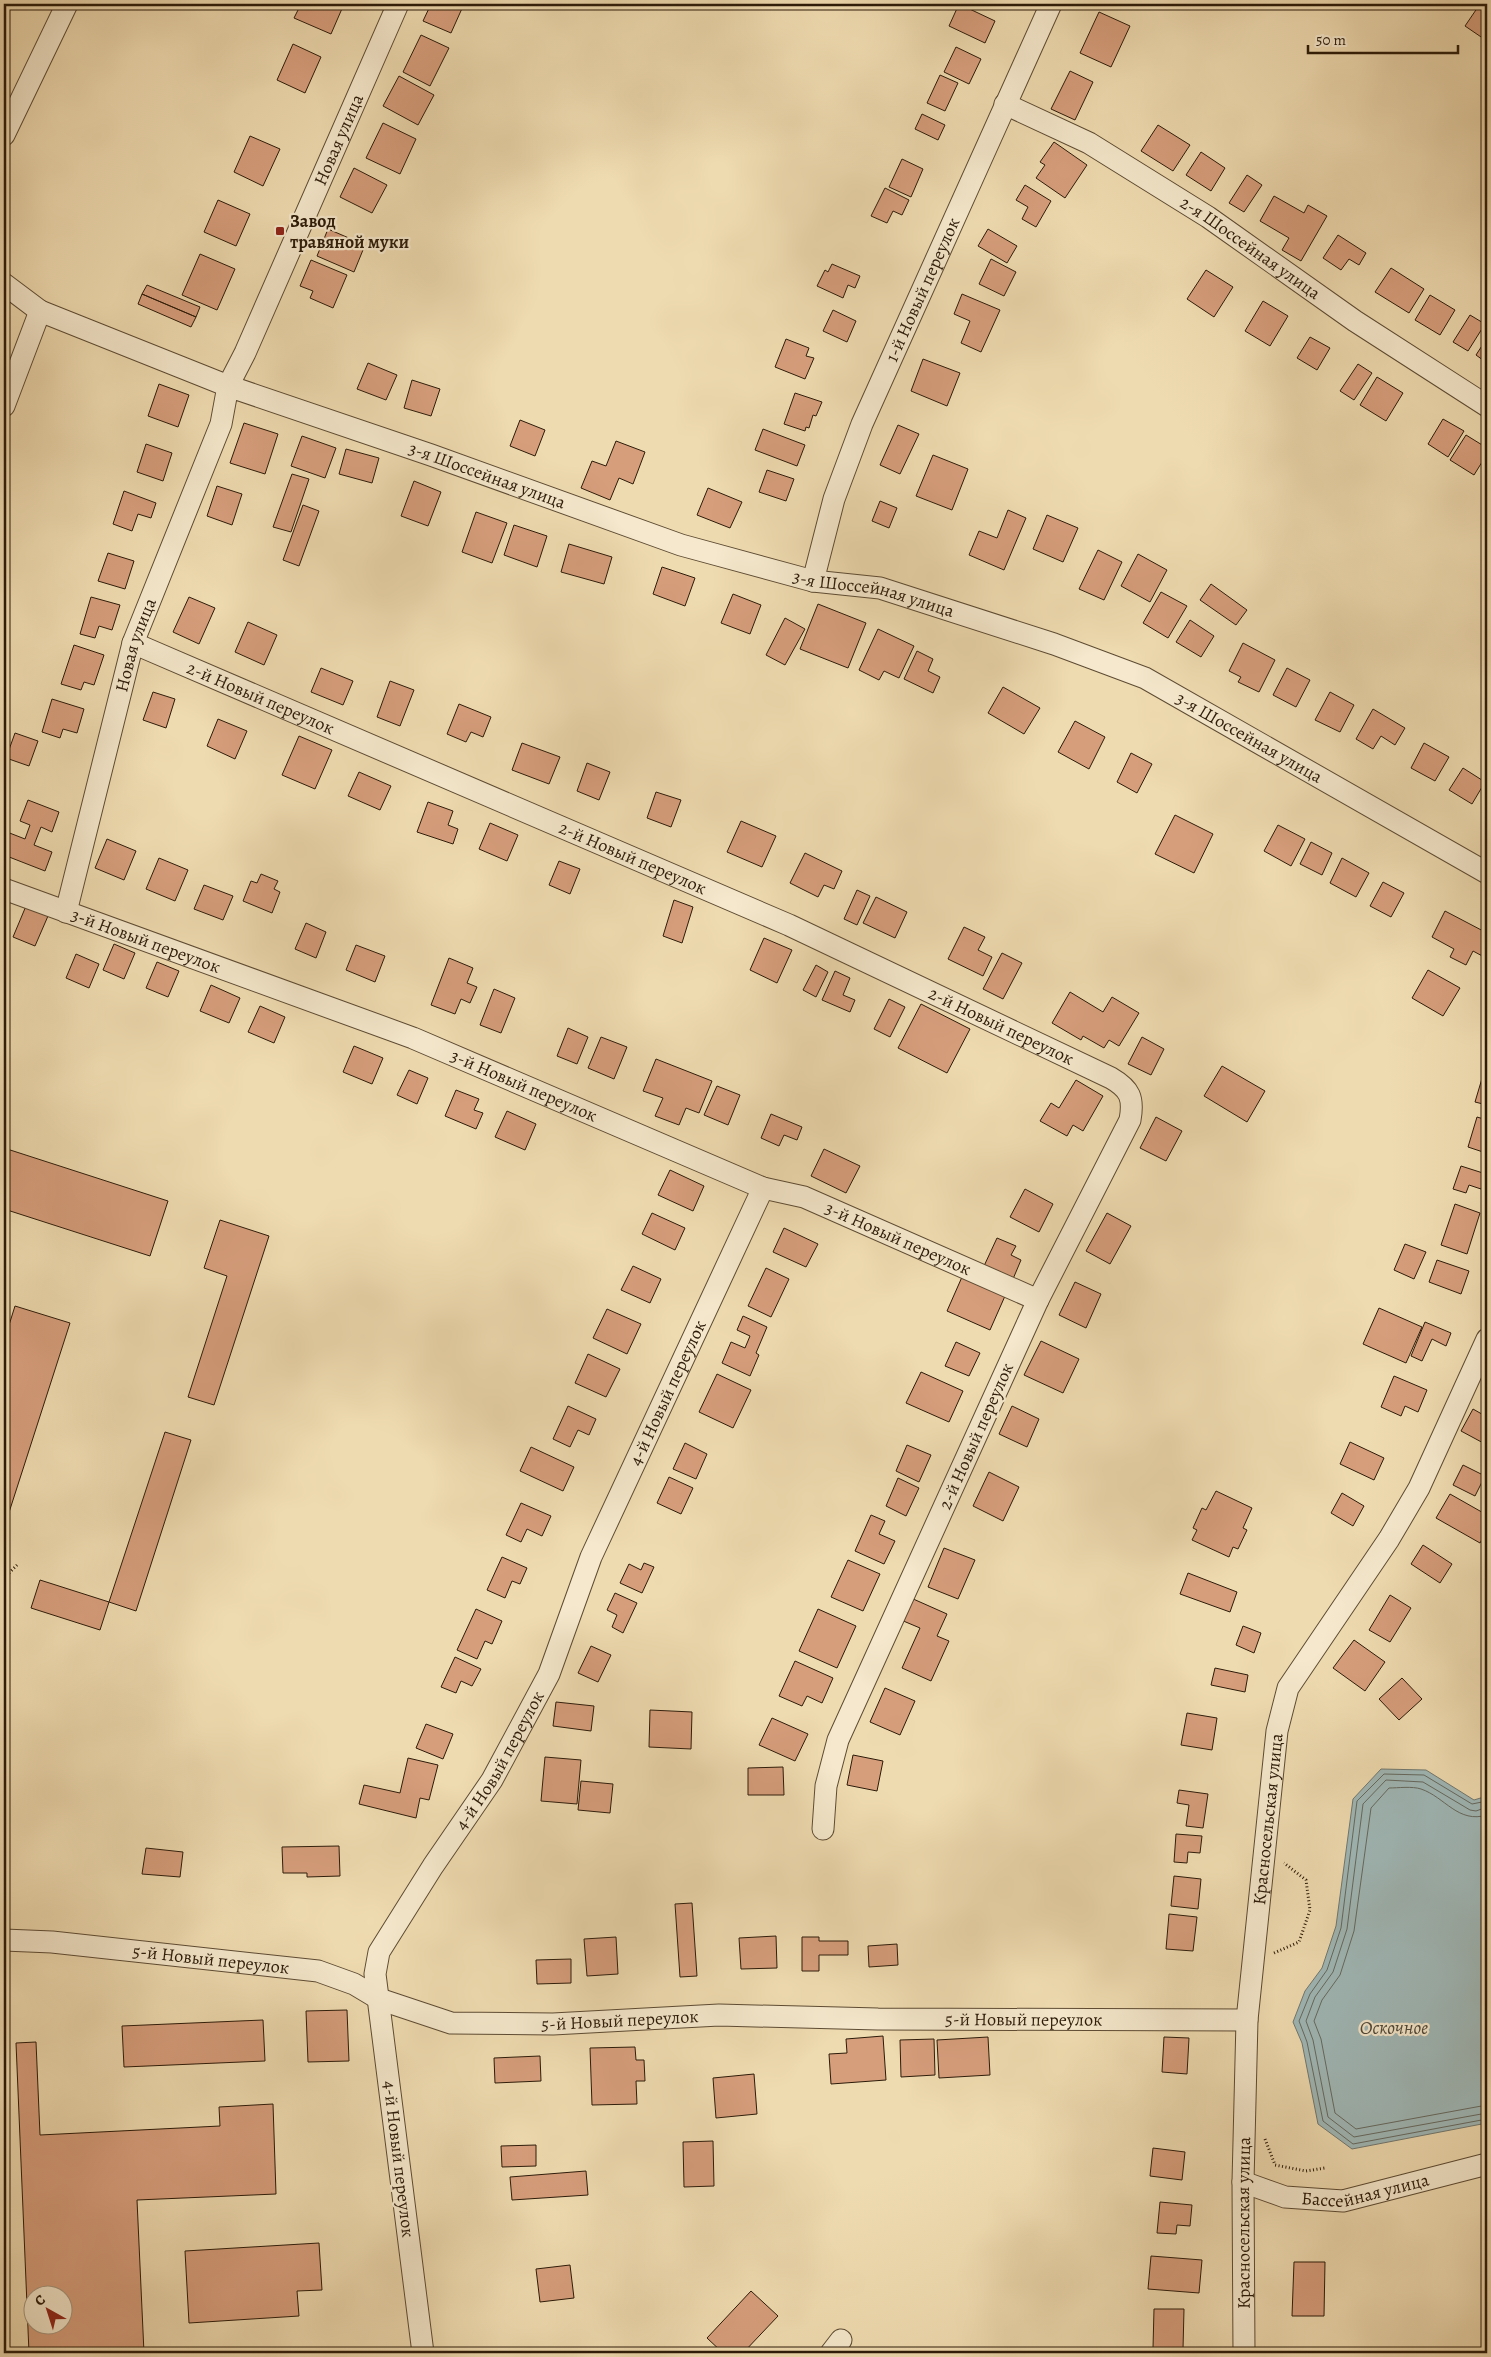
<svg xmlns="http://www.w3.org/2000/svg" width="1491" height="2357" font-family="Alegreya,serif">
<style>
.water{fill:#a0b8b7;stroke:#727971}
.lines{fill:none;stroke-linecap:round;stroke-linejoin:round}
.shore{stroke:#666a60;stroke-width:1}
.building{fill:#d79e7c;stroke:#2c1b09;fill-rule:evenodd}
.minor-casing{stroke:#5d4b33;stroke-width:23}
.path{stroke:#2c1b09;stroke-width:3;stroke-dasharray:1 2.5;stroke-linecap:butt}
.minor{stroke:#f5e8cc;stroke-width:21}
.poi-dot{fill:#8f2418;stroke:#f5e8cc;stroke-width:2}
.labels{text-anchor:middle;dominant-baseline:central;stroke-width:4.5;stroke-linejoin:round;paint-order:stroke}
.street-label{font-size:18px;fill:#2c1b09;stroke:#f5e8cc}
.poi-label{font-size:18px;font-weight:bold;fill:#2c1b09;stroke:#f5e8cc;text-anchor:start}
.water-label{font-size:19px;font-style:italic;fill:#4f4a3d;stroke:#f5e8cc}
</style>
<rect width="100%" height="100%" fill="#efdbb0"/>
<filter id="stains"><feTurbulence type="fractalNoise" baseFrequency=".004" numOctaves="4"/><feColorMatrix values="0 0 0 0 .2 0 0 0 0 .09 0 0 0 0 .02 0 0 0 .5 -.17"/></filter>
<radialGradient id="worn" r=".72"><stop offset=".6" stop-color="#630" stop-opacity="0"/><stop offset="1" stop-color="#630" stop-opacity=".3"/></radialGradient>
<path class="water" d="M1381 1769 1426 1770 1474 1800 1487 1796V2123L1352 2149 1318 2124 1302 2043 1293 2022 1305 1991 1322 1968 1336 1926 1353 1799Z"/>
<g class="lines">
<path class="shore" d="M1487 1801 1472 1804 1424 1775 1384 1774 1357 1801 1341 1928 1327 1970 1310 1994 1299 2021 1307 2042 1323 2121 1353 2144 1487 2119
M1487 1807 1476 1811 1470 1810 1423 1782 1386 1780 1363 1804 1347 1929 1333 1972 1315 1997 1306 2021 1313 2040 1328 2117 1354 2137 1487 2113
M1487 1815C1458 1824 1445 1797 1421 1789 1412 1786 1398 1788 1389 1788L1371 1808 1354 1931 1340 1975 1322 2000 1314 2021 1321 2039 1335 2113 1356 2129 1487 2105"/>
</g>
<path class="building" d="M301 4H344L331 34 294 18Z
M431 4H464L451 33 423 21Z
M959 4 995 21 985 43 949 26Z
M1480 4H1487V41L1465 26Z
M1099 12 1130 26 1111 67 1080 53Z
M421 35 449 48 430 86 403 72Z
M293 44 321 57 305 93 277 80Z
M956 47 981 59 969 84 944 72Z
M1070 71 1093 82 1075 120 1051 109Z
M940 75 958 83 945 111 927 103Z
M399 76 434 95 418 125 383 106Z
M922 114 945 125 938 140 915 129Z
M383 123 416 139 400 174 366 158Z
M1158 125 1190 145 1173 171 1141 151Z
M250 136 280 149 263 186 234 172Z
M1054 142 1087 165 1065 198 1036 178 1045 165 1040 162Z
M1201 152 1225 168 1211 191 1186 175Z
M902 159 923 169 911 197 889 187Z
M354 168 387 185 372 213 340 197Z
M1247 175 1262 185 1244 212 1229 203Z
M1025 185 1051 201 1036 227 1022 219 1028 207 1016 200Z
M885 188 909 200 902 215 893 211 887 223 871 216Z
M1274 196 1304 213 1308 205 1327 216 1301 261 1282 250 1289 238 1260 221Z
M218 200 250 214 236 246 204 232Z
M328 229 365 245 354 272 317 256Z
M988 229 1017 246 1007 263 978 246Z
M1338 235 1366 253 1359 265 1349 259 1341 270 1323 258Z
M200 254 235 269 217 310 182 295Z
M991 259 1016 272 1004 296 979 284Z
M311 260 347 275 333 308 310 298 313 291 300 286Z
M832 264 860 276 855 288 848 285 843 298 817 286 825 270 828 272Z
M1391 268 1424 289 1409 313 1375 292Z
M1206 270 1233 287 1214 317 1187 299Z
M147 285 200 307 196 317 142 294Z
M142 294 196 317 191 327 138 304Z
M962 294 1000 310 981 352 961 343 970 321 954 314Z
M1430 295 1455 310 1440 335 1415 320Z
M1263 301 1288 316 1270 346 1245 331Z
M833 310 856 321 847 342 823 331Z
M1470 315 1485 324 1468 351 1453 342Z
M1310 337 1330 348 1317 370 1297 358Z
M1487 338V363L1476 355Z
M786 339 809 348 806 356 814 358 805 379 775 367Z
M923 359 960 373 947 406 911 391Z
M368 363 397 375 386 400 357 389Z
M1358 364 1372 373 1354 400 1340 391Z
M1377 377 1403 393 1386 421 1360 405Z
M412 380 440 389 431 416 404 408Z
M159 384 189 395 178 427 148 416Z
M795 393 822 402 816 416 813 415 809 428 806 427 805 431 784 424Z
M1443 419 1464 431 1448 457 1428 444Z
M520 420 545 430 535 456 510 446Z
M244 423 278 434 265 474 230 463Z
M898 425 919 434 900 474 880 465Z
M763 429 805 445 797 466 755 450Z
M1466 435 1487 448V454L1474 475 1450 460Z
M302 436 336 448 325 478 291 466Z
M616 441 645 452 633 484 619 478 610 500 581 488 592 461 606 466Z
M146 444 172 453 163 481 137 472Z
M346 449 379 458 372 483 339 474Z
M933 455 968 469 952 510 916 496Z
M767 470 794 479 786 501 759 492Z
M292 474 309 479 291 532 273 527Z
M414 481 441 492 428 526 401 516Z
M217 486 242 494 232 525 207 516Z
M708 488 742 502 730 528 697 515Z
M124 491 156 503 151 518 138 514 132 531 113 524Z
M880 501 897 508 889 528 872 521Z
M303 505 319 511 299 566 283 560Z
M1008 510 1026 518 1004 570 969 555 979 531 997 538Z
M476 512 507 523 492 563 462 552Z
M1047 515 1078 528 1063 562 1033 549Z
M514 525 547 536 537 567 504 555Z
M569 544 612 557 604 584 561 572Z
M1098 550 1122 562 1104 600 1079 589Z
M108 553 134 561 125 589 98 581Z
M1138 554 1167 570 1150 602 1121 586Z
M662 567 695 578 685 606 653 594Z
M1211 584 1247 610 1236 625 1200 600Z
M1161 592 1187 606 1168 638 1143 623Z
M733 594 761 605 750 634 721 623Z
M91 597 120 605 112 630 99 626 95 638 80 634Z
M189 597 215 608 199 644 173 632Z
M818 604 866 623 848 668 800 649Z
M785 618 805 629 785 665 766 655Z
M1190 620 1214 636 1201 657 1176 642Z
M248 622 277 635 264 665 235 652Z
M878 629 914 646 899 678 884 671 879 680 859 670Z
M1243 643 1275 660 1259 692 1238 682 1241 677 1229 671Z
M74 645 104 655 94 685 84 682 81 690 61 684Z
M917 651 933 659 928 671 940 677 933 693 904 679Z
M321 668 353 681 343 705 311 692Z
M1287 668 1310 680 1296 707 1273 695Z
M390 681 414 690 400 726 377 717Z
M1003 687 1040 708 1024 734 988 713Z
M153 692 175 699 166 728 143 720Z
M1330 692 1354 705 1340 732 1315 720Z
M52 699 84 709 77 733 63 729 60 738 42 732Z
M459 704 491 717 483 737 471 732 466 742 447 734Z
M1373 709 1405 728 1395 745 1381 736 1373 749 1356 739Z
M218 719 247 731 235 759 207 746Z
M1075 721 1105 737 1089 769 1058 752Z
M15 733 38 741 29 766 6 758Z
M299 736 332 750 315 789 282 775Z
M522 743 560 757 549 784 512 770Z
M1424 743 1449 757 1435 781 1411 768Z
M1131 753 1152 764 1137 793 1117 782Z
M587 763 610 772 599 800 577 791Z
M1463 768 1485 782 1472 804 1449 790Z
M359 772 391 786 380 810 348 796Z
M656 792 681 800 671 827 647 818Z
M28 800 59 812 52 832 41 827 34 845 52 852 45 871 4 855V842L7 832 25 839 30 825 20 821Z
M428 802 453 811 448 825 458 829 453 844 417 832Z
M1175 815 1213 834 1194 873 1155 854Z
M741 821 776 836 762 867 727 852Z
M490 823 518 835 507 861 479 849Z
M1278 825 1305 839 1291 866 1264 851Z
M107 839 136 851 124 880 95 868Z
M1311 842 1332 853 1322 875 1300 864Z
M805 853 842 871 834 889 824 885 818 897 790 883Z
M159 858 188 870 175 901 146 889Z
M1342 858 1369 873 1356 897 1330 883Z
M559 861 580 869 570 894 549 885Z
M261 874 278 881 274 889 280 892 272 913 243 901 251 881 257 883Z
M1383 882 1404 893 1391 917 1370 906Z
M204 885 233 896 223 920 194 909Z
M857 890 870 896 857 925 844 919Z
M876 897 907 912 895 938 863 923Z
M674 900 693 907 682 943 663 936Z
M26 906 48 916 35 946 13 937Z
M1445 911 1487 933 1486 958 1473 951 1466 965 1450 957 1454 949 1432 937Z
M306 923 326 932 316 958 295 949Z
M964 927 985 937 978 950 992 957 983 976 948 959Z
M764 938 792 950 777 983 750 970Z
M114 944 135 953 124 979 103 970Z
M356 945 385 956 375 982 346 970Z
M1002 953 1022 963 1003 999 983 989Z
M76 954 99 964 89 988 66 978Z
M449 958 473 968 467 983 477 987 470 1003 461 999 455 1014 431 1005Z
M157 962 179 971 168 997 146 988Z
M816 965 828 972 816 997 803 990Z
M1428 970 1460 988 1443 1016 1412 998Z
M835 971 850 978 843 995 855 1000 850 1012 822 1000Z
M211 985 240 998 229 1023 200 1011Z
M494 989 515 998 501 1033 480 1025Z
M1070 992 1103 1012 1112 997 1139 1013 1119 1046 1109 1040 1104 1048 1083 1036 1081 1040 1052 1023Z
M889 999 905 1007 890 1037 874 1029Z
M921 1004 970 1029 947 1073 898 1048Z
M260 1006 285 1017 274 1043 248 1032Z
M568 1028 588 1037 577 1064 557 1056Z
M601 1037 627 1047 614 1079 588 1068Z
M1142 1037 1164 1049 1151 1075 1128 1064Z
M354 1046 383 1058 372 1084 343 1072Z
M656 1059 712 1081 699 1113 686 1108 679 1125 655 1116 663 1098 643 1091Z
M1486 1065H1487V1105L1475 1102Z
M1222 1066 1265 1091 1247 1122 1204 1096Z
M409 1070 428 1078 417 1104 397 1095Z
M1076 1080 1103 1096 1083 1131 1073 1125 1067 1136 1040 1121 1051 1103 1059 1108Z
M717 1086 740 1095 728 1125 704 1115Z
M456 1090 479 1099 474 1110 483 1113 476 1129 445 1116Z
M507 1111 536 1124 525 1150 495 1137Z
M771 1114 802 1127 797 1140 784 1135 779 1146 761 1138Z
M1156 1117 1182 1131 1166 1161 1140 1148Z
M1477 1117 1487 1120V1140L1483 1152 1468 1147Z
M4 1148 168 1201 150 1256 4 1209Z
M824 1149 860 1166 846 1193 811 1176Z
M1461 1166 1486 1174 1481 1189 1469 1185 1466 1193 1453 1189Z
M670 1170 704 1186 693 1211 658 1195Z
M1025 1189 1053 1204 1039 1232 1010 1217Z
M1455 1204 1480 1213 1467 1254 1441 1245Z
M652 1213 685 1228 675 1250 642 1234Z
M1107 1213 1131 1226 1110 1264 1086 1251Z
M220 1220 269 1236 214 1405 188 1397 227 1276 204 1268Z
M784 1228 818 1244 806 1267 773 1252Z
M997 1238 1016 1246 1011 1255 1021 1260 1013 1279 984 1266Z
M1405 1244 1426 1252 1414 1279 1394 1270Z
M1437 1260 1469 1271 1461 1294 1429 1282Z
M633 1266 661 1279 650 1303 621 1290Z
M766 1268 789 1279 771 1317 748 1306Z
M962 1277 1005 1296 990 1330 947 1311Z
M1075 1282 1101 1294 1086 1328 1059 1315Z
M15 1306 70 1323 4 1528V1341Z
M1379 1308 1422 1327 1406 1363 1363 1344Z
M607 1309 641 1324 627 1354 593 1338Z
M743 1316 767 1327 756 1353 759 1355 750 1376 722 1363 731 1342 745 1348 750 1336 737 1330Z
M1425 1322 1451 1333 1446 1346 1432 1339 1422 1361 1411 1356Z
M1041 1341 1079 1359 1063 1393 1024 1375Z
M956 1342 980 1353 969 1376 945 1366Z
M588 1354 620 1369 606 1397 575 1383Z
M921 1372 963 1391 949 1422 906 1403Z
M717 1374 751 1390 733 1428 699 1412Z
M1394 1376 1427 1390 1418 1412 1405 1406 1401 1416 1381 1407Z
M568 1406 596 1419 589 1435 578 1430 570 1447 553 1439Z
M1012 1406 1039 1419 1027 1447 999 1434Z
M1473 1409 1487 1417V1445L1461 1431Z
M165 1432 191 1440 136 1611 109 1602Z
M1350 1442 1384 1458 1374 1480 1340 1464Z
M685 1443 707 1454 696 1479 673 1469Z
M907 1445 931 1455 919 1482 896 1471Z
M531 1447 574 1467 563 1491 520 1471Z
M1463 1465 1485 1476 1475 1496 1453 1485Z
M989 1472 1019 1487 1003 1521 973 1506Z
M669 1477 693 1488 681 1514 657 1503Z
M898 1478 919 1488 906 1516 886 1506Z
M1216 1491 1252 1508 1243 1528 1247 1530 1238 1549 1233 1547 1229 1557 1192 1540 1197 1530 1193 1528 1202 1508 1206 1510Z
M1342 1493 1364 1506 1353 1526 1331 1513Z
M1450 1494 1487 1515V1530L1480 1543 1436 1518Z
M521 1503 551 1516 542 1536 527 1529 521 1542 506 1535Z
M871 1515 885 1521 879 1534 895 1541 884 1564 855 1551Z
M1423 1545 1452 1564 1440 1583 1411 1564Z
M944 1548 975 1560 958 1599 928 1587Z
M502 1557 527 1568 520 1584 512 1581 505 1598 487 1590Z
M848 1560 880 1574 863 1611 831 1597Z
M644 1563 654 1567 642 1593 620 1583 629 1564 641 1570Z
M1188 1573 1237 1592 1230 1612 1180 1594Z
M40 1580 109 1602 100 1630 31 1608Z
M615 1593 637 1603 623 1633 612 1627 617 1615 607 1610Z
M1390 1595 1411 1608 1390 1642 1369 1630Z
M911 1598 947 1614 937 1636 949 1641 931 1681 902 1668 920 1628 901 1620Z
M476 1609 502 1621 492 1644 485 1641 477 1659 457 1650Z
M818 1609 856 1626 837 1668 799 1651Z
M1243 1626 1261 1633 1254 1653 1236 1645Z
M1354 1640 1385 1662 1365 1691 1333 1668Z
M591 1646 611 1655 598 1682 578 1673Z
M455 1657 481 1669 472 1686 461 1681 456 1693 441 1687Z
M795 1661 833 1678 822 1703 807 1696 802 1706 779 1696Z
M1215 1668 1248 1675 1245 1692 1211 1685Z
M1402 1678 1422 1699 1399 1720 1379 1699Z
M885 1688 915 1701 900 1735 870 1722Z
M556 1702 594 1706 591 1731 553 1726Z
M650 1710 692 1712 691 1749 649 1747Z
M1187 1713 1217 1718 1212 1750 1181 1745Z
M772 1718 808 1734 795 1761 759 1745Z
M426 1724 453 1734 443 1759 416 1748Z
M853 1755 883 1761 877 1791 847 1785Z
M545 1757 581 1760 577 1804 541 1801Z
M408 1758 438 1765 429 1800 420 1798 416 1818 359 1804 364 1785 400 1793Z
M783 1767 784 1795H748V1768Z
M581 1781 613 1784 610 1813 578 1810Z
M1179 1790 1208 1794 1203 1828 1186 1826 1189 1805 1177 1803Z
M1176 1834 1202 1836 1200 1853 1188 1852 1187 1863 1174 1862Z
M339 1846 340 1876 307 1877V1873H283L282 1847Z
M146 1848 183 1852 180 1877 142 1874Z
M1174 1876 1201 1879 1198 1909 1171 1906Z
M692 1903 697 1976 680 1977 675 1904Z
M1169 1914 1197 1917 1193 1951 1166 1949Z
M776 1936 777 1968 741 1969 739 1938Z
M616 1937 618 1974 587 1976 584 1939Z
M802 1937H819V1941H848V1955H819V1971H802Z
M897 1944 898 1965 869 1967 868 1946Z
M571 1959V1983L537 1984 536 1960Z
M347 2010 349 2061 308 2062 306 2011Z
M263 2020 265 2061 124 2067 122 2026Z
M883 2036 886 2080 831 2084 829 2054 847 2053 846 2039Z
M988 2037 990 2075 939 2078 937 2040Z
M1164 2037 1189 2038 1187 2074 1162 2072Z
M934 2039 935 2075 901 2077 900 2040Z
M36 2042 40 2135 220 2126 219 2107 273 2104 276 2194 137 2200 144 2353H29L16 2043ZM32 2294H62V2324H32Z
M635 2047 636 2060H644L645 2081H636L637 2104 592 2105 590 2048Z
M540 2056 541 2081 495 2083 494 2058Z
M754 2074 757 2114 716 2118 713 2078Z
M713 2141 714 2186 684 2187 683 2142Z
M536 2145V2166L502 2167 501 2146Z
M1153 2148 1185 2152 1182 2180 1150 2176Z
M586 2171 588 2195 512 2200 510 2177Z
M1160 2202 1192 2205 1190 2226 1177 2225 1176 2234 1157 2233Z
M319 2243 322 2290 297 2291 299 2316 189 2323 185 2251Z
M1151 2256 1202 2260 1199 2293 1148 2289Z
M1294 2262H1325L1324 2316H1292Z
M570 2265 574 2298 540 2302 536 2269Z
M751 2291 778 2316 743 2353H723L707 2338Z
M1154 2309H1184L1183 2349 1153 2348Z
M1291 2350H1319L1318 2353H1291Z"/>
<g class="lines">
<g class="minor-casing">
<g id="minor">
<path id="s1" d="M1005 104 1089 143 1208 217 1355 321 1487 406"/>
<path d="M4 135 67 4"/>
<path d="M4 284 40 311"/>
<path id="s2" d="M4 406 40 311 228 386 245 353 398 4"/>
<path id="s3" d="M813 581 834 499 862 424 1051 4"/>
<path id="s4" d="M133 643 789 925 1111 1078C1130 1089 1134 1098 1130 1120L1038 1300 838 1740 826 1786 823 1829"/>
<path id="s5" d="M4 889 413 1038 763 1188 804 1197 1038 1300"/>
<path id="s6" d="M66 912 133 643 221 424 228 386 431 455 681 545 813 581 880 588 1054 644 1145 678 1487 873"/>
<path id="s7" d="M4 1940 52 1942 318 1971 354 1984 379 1999 451 2023 553 2024 719 2015 878 2019 1247 2020"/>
<path id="s8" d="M1243 2182 1285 2197 1343 2201 1487 2164"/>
<path id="s9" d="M423 2353 375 1974 379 1952 433 1866 492 1780 549 1674 591 1557 763 1188"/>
<path d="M831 2353 841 2340"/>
<path id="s10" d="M1244 2353 1243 2182 1247 2020 1277 1731 1288 1688 1389 1539 1419 1488 1487 1339"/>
</g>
</g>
<path class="path" d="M4 1578 17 1565
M1274 1953 1299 1942 1310 1910 1306 1880 1284 1863
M1265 2139 1275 2165 1306 2171 1325 2168"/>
<use href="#minor" class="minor"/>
</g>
<rect class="poi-dot" x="275" y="226" width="10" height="10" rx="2.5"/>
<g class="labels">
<g class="street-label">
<text stroke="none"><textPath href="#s2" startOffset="574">Новая улица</textPath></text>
<text stroke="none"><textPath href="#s1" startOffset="285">2-я Шоссейная улица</textPath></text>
<text stroke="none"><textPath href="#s3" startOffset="312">1-й Новый переулок</textPath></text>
<text stroke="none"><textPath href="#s6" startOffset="826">3-я Шоссейная улица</textPath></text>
<text stroke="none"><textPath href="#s6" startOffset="1231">3-я Шоссейная улица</textPath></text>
<text stroke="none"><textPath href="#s6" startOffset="276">Новая улица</textPath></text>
<text stroke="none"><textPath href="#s4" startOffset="139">2-й Новый переулок</textPath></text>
<text stroke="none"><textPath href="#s6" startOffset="1636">3-я Шоссейная улица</textPath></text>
<text stroke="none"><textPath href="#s4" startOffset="544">2-й Новый переулок</textPath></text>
<text stroke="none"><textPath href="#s5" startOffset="151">3-й Новый переулок</textPath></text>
<text stroke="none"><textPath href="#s4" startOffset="949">2-й Новый переулок</textPath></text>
<text stroke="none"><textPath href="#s5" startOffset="556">3-й Новый переулок</textPath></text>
<text stroke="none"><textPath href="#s5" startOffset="961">3-й Новый переулок</textPath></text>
<text stroke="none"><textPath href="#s9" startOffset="1036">4-й Новый переулок</textPath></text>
<text transform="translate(976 1436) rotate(-66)">2-й Новый переулок</text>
<text stroke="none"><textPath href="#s9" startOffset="631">4-й Новый переулок</textPath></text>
<text stroke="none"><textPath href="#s10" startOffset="535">Красносельская улица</textPath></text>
<text stroke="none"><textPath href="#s7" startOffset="208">5-й Новый переулок</textPath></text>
<text stroke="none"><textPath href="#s7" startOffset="628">5-й Новый переулок</textPath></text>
<text stroke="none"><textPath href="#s7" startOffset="1032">5-й Новый переулок</textPath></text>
<text transform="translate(399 2159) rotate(83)">4-й Новый переулок</text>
<text stroke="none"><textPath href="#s8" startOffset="126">Бассейная улица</textPath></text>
<text stroke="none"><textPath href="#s10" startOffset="130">Красносельская улица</textPath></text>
</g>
<g class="poi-label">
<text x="290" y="221">Завод<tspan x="290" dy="21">травяной муки</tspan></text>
</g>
<g class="water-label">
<text x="1394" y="2028">Оскочное</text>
</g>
</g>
<rect width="1491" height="2357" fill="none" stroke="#efdbb0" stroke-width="20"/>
<rect x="5" y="5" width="1481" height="2347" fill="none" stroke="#2c1b09" stroke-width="2.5"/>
<rect x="10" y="10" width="1471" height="2337" fill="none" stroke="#2c1b09"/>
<g transform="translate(48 2310) rotate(321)"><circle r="24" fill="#f5e8cc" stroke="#a5967e"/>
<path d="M0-4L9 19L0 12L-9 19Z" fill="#8f2418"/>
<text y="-8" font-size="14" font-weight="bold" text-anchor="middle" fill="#2c1b09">С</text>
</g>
<path d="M1308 45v8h150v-8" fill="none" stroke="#2c1b09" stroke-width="2.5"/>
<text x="1316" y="45" font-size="15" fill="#2c1b09" stroke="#f5e8cc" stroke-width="4" paint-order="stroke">50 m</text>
<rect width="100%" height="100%" filter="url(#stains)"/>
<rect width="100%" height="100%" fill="url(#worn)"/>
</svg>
